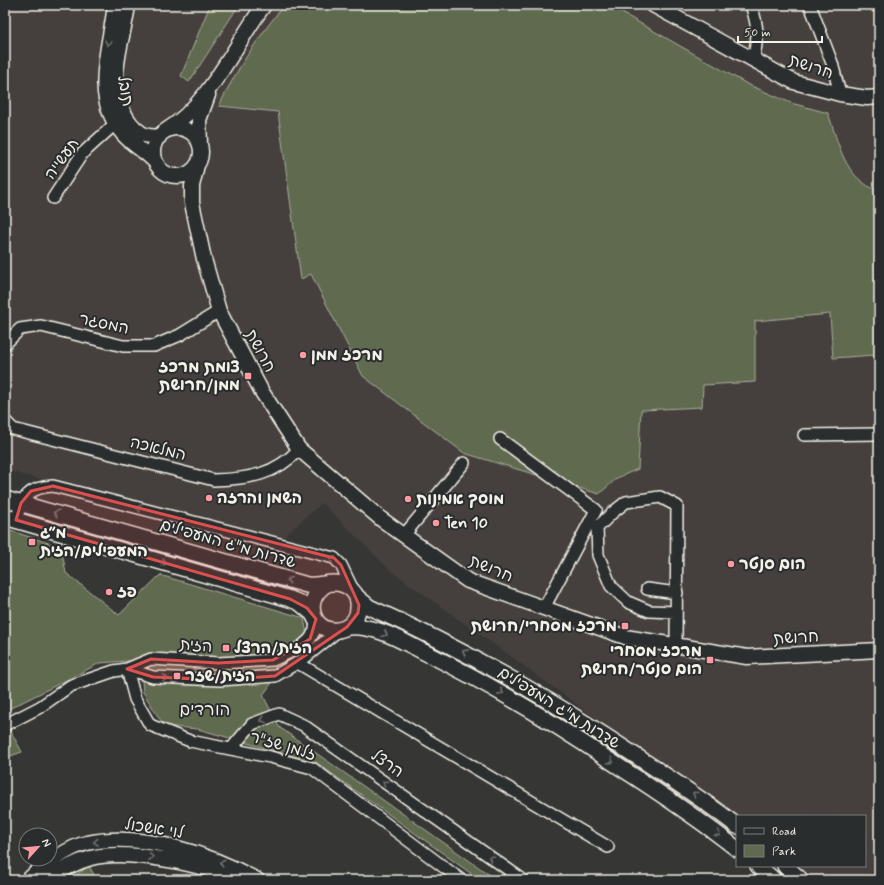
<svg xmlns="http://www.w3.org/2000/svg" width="884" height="885" font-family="Mynerve,'Playpen Sans Hebrew',sans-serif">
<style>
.built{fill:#45413c}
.green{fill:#606a50;stroke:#aaae9c}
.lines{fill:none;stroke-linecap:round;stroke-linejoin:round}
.minor-casing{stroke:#f4f1e8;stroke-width:14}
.tertiary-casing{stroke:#f4f1e8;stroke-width:17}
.secondary-casing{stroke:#f4f1e8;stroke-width:18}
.minor{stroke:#2a2d2e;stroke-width:11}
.tertiary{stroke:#2a2d2e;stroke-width:14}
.secondary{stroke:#2a2d2e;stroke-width:15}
.oneway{stroke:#71726f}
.marked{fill:#dc504e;fill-opacity:0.2;stroke:#dc504e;stroke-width:3;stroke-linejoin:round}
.poi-dot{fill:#ff9aa2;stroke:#2a2d2e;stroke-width:1.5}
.labels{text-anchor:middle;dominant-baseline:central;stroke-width:4;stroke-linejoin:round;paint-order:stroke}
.street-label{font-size:16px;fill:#f4f1e8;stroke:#2a2d2e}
.poi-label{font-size:16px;font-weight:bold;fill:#f4f1e8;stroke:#2a2d2e;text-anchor:start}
.neighbourhood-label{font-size:17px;fill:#f4f1e8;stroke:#2a2d2e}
</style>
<rect width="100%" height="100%" fill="#363634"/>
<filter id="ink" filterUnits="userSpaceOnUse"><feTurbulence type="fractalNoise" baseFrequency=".025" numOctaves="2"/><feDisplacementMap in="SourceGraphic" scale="8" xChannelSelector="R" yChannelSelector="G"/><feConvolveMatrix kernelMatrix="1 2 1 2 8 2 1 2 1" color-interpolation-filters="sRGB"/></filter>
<g filter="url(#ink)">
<path class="built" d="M5 5H879V863L866 880H815L796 866H865V816H737V822L523 665 391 571 322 503 278 542 5 470Z"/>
<path class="green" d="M210 5H239L189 82 181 76Z
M286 5H608L747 84 791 103 828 113C839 144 844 179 879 191V382H877L874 355 833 358 830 314 755 321V382L703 385 702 407 641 410 638 469 617 478 599 494 464 453 363 376 311 274 301 279 278 112 219 106C236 70 256 41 280 10Z
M5 529 61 547 66 573 119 615 160 575 304 618 307 635 263 695 279 727 497 880H480L317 763 198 729 164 726 143 692 140 660 100 663 5 711Z
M5 721 22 752 5 758Z
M89 866 97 880H69Z"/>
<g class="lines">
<g class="minor-casing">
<path id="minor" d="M751 5C759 28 758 38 753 61
M810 5 832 63 840 94
M876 5V6
M53 198 82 154 115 124
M5 344 20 329 41 326 123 346H154L180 335 219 311
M5 421 13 429 214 480C248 479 276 475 299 449
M804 435 879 434
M500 439 596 510 544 608
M16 520C22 498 28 487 53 486L334 558 341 565 353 590
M404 535 464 463
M647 589 677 593
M676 646 677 506 660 497 626 502 612 513 597 528 598 555 611 586 628 602 649 611 676 612
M298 663 608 847
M127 669 135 699 150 725 190 741 270 757 312 768 461 880
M127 669 153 677 220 680 275 676 302 660 339 630
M5 725 40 707 70 686 114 671 127 669 151 659 218 663 273 660 301 647 310 639 315 630 316 619
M231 749 252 724 279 714 303 725 523 880"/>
</g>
<g class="tertiary-casing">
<path id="tertiary" d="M115 5C110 48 90 97 123 134 133 146 147 152 157 164
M128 5C125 29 116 54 116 78 116 97 124 122 141 133 145 137 153 136 159 137
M653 5 794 82 840 94 867 98 879 97
M153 152a24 24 0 1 1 48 0a24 24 0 1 1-48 0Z
M165 131C209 105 234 46 264 5
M200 144 199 120 208 95
M197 165 192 186V203L204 259 219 311 262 392 299 449 381 519 468 581 625 637 747 657 879 650
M28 880C40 868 70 846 87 843 141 831 210 854 257 880
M47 880C60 871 76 862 91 858 123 849 206 863 234 880"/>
</g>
<g class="secondary-casing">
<path id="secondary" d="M5 499 307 585C316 586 325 583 334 583 348 583 360 594 358 608 358 616 353 624 345 628 316 640 298 601 327 584
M5 517 290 599 300 603 312 613
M357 597 369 607C464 649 546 697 633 754 668 777 704 800 737 826
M347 627C375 624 402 641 426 653 492 685 554 723 615 764 657 791 698 818 737 849
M758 866 774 880
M785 866 801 880"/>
</g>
<use href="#minor" class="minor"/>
<use href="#tertiary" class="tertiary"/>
<use href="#secondary" class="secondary"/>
</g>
<defs><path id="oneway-chevron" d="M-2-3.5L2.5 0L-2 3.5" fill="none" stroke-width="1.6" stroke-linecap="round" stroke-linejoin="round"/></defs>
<g class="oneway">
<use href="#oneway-chevron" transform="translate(108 43) rotate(101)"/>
<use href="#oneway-chevron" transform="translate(139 508) rotate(-166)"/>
<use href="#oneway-chevron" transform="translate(56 513) rotate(-164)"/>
<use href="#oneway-chevron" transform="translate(332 559) rotate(-152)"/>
<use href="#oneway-chevron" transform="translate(164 563) rotate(16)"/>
<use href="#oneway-chevron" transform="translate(289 580) rotate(-163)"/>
<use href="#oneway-chevron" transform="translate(385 634) rotate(25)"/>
<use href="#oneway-chevron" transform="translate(465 652) rotate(-152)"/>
<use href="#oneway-chevron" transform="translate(165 678) rotate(3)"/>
<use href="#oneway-chevron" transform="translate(501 692) rotate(29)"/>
<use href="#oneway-chevron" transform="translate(263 720) rotate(160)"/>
<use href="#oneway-chevron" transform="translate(611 761) rotate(33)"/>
<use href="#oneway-chevron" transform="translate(385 783) rotate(-145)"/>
<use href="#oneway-chevron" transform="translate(695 794) rotate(-144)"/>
<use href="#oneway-chevron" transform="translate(718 834) rotate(38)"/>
<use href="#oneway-chevron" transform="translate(96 842) rotate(174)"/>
<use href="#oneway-chevron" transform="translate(151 857) rotate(5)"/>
<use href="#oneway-chevron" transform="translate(491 858) rotate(-145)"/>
<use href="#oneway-chevron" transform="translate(222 863) rotate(-161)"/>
</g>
</g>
<path class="marked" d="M53 486 334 558 341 565 359 605 358 613 347 627 275 676 220 680 153 677 127 669 151 659 218 663 273 660 310 639 316 619 307 608 290 599 16 520 21 503 31 491Z"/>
<g class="poi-dot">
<circle cx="303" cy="355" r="4"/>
<rect x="244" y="372" width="8" height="8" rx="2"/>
<circle cx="209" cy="498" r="4"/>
<circle cx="408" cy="499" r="4"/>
<circle cx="436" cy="523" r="4"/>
<rect x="28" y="538" width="8" height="8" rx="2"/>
<circle cx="731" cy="564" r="4"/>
<circle cx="109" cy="592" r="4"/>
<rect x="621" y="622" width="8" height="8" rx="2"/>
<rect x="222" y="644" width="8" height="8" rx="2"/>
<rect x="706" y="656" width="8" height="8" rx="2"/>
<rect x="173" y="672" width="8" height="8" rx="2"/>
</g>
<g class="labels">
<g class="street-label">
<text transform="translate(811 67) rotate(19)">חרושת</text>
<text transform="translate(125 91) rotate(80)">תובל</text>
<text transform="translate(62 159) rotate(-54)">תעשייה</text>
<text transform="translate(104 324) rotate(12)">המסגר</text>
<text transform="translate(260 351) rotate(62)">חרושת</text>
<text transform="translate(158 449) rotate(14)">המלאכה</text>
<text transform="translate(228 544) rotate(16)">שדרות מ"ג המעפילים</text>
<text transform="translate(491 569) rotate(23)">חרושת</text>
<text transform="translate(796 638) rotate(-3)">חרושת</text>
<text transform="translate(196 646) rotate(4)">הזית</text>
<text transform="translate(559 708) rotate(32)">שדרות מ"ג המעפילים</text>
<text transform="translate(283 746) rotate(16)">זלמן שז"ר</text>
<text transform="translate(387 764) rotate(35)">הרצל</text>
<text transform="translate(154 829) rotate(9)">לוי אשכול</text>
</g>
<g class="poi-label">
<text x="311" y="355">מרכז ממן</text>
<text x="240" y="367" text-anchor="end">צומת מרכז<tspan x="240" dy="18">ממן/חרושת</tspan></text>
<text x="217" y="498">השמן והרזה</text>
<text x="416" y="499">מוסך אמינות</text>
<text x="444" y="523">Ten 10</text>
<text x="40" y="533">מ״ג<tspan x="40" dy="18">המעפילים/הזית</tspan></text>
<text x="739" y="564">הום סנטר</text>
<text x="117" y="592">פז</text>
<text x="617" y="626" text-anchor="end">מרכז מסחרי/חרושת</text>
<text x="234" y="648">הזית/הרצל</text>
<text x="702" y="651" text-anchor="end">מרכז מסחרי<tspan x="702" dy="18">הום סנטר/חרושת</tspan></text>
<text x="185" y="676">הזית/שזר</text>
</g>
<g class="neighbourhood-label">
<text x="205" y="710">הורדים</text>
</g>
</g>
<rect width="884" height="885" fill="none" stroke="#2a2d2e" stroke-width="20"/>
<rect x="10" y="10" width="864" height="865" fill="none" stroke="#f4f1e8" stroke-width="1.5" filter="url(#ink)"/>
<rect x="736" y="815" width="130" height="52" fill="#2a2d2e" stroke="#7b7b78"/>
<rect x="744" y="828" width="20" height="6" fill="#2a2d2e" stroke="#7b7b78"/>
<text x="772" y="835" font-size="12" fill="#f4f1e8">Road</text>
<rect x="744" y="845" width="20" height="12" fill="#606a50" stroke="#7b7b78"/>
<text x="772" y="855" font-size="12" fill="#f4f1e8">Park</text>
<g transform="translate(38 847) rotate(63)"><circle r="19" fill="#2a2d2e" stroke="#7b7b78"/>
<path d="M0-3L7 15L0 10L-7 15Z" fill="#ff9aa2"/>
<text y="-6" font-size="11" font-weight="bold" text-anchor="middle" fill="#f4f1e8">N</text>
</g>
<path d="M738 36v6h84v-6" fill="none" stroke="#f4f1e8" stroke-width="2"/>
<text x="744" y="36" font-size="12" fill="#f4f1e8" stroke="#2a2d2e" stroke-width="3" paint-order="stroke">50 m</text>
</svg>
